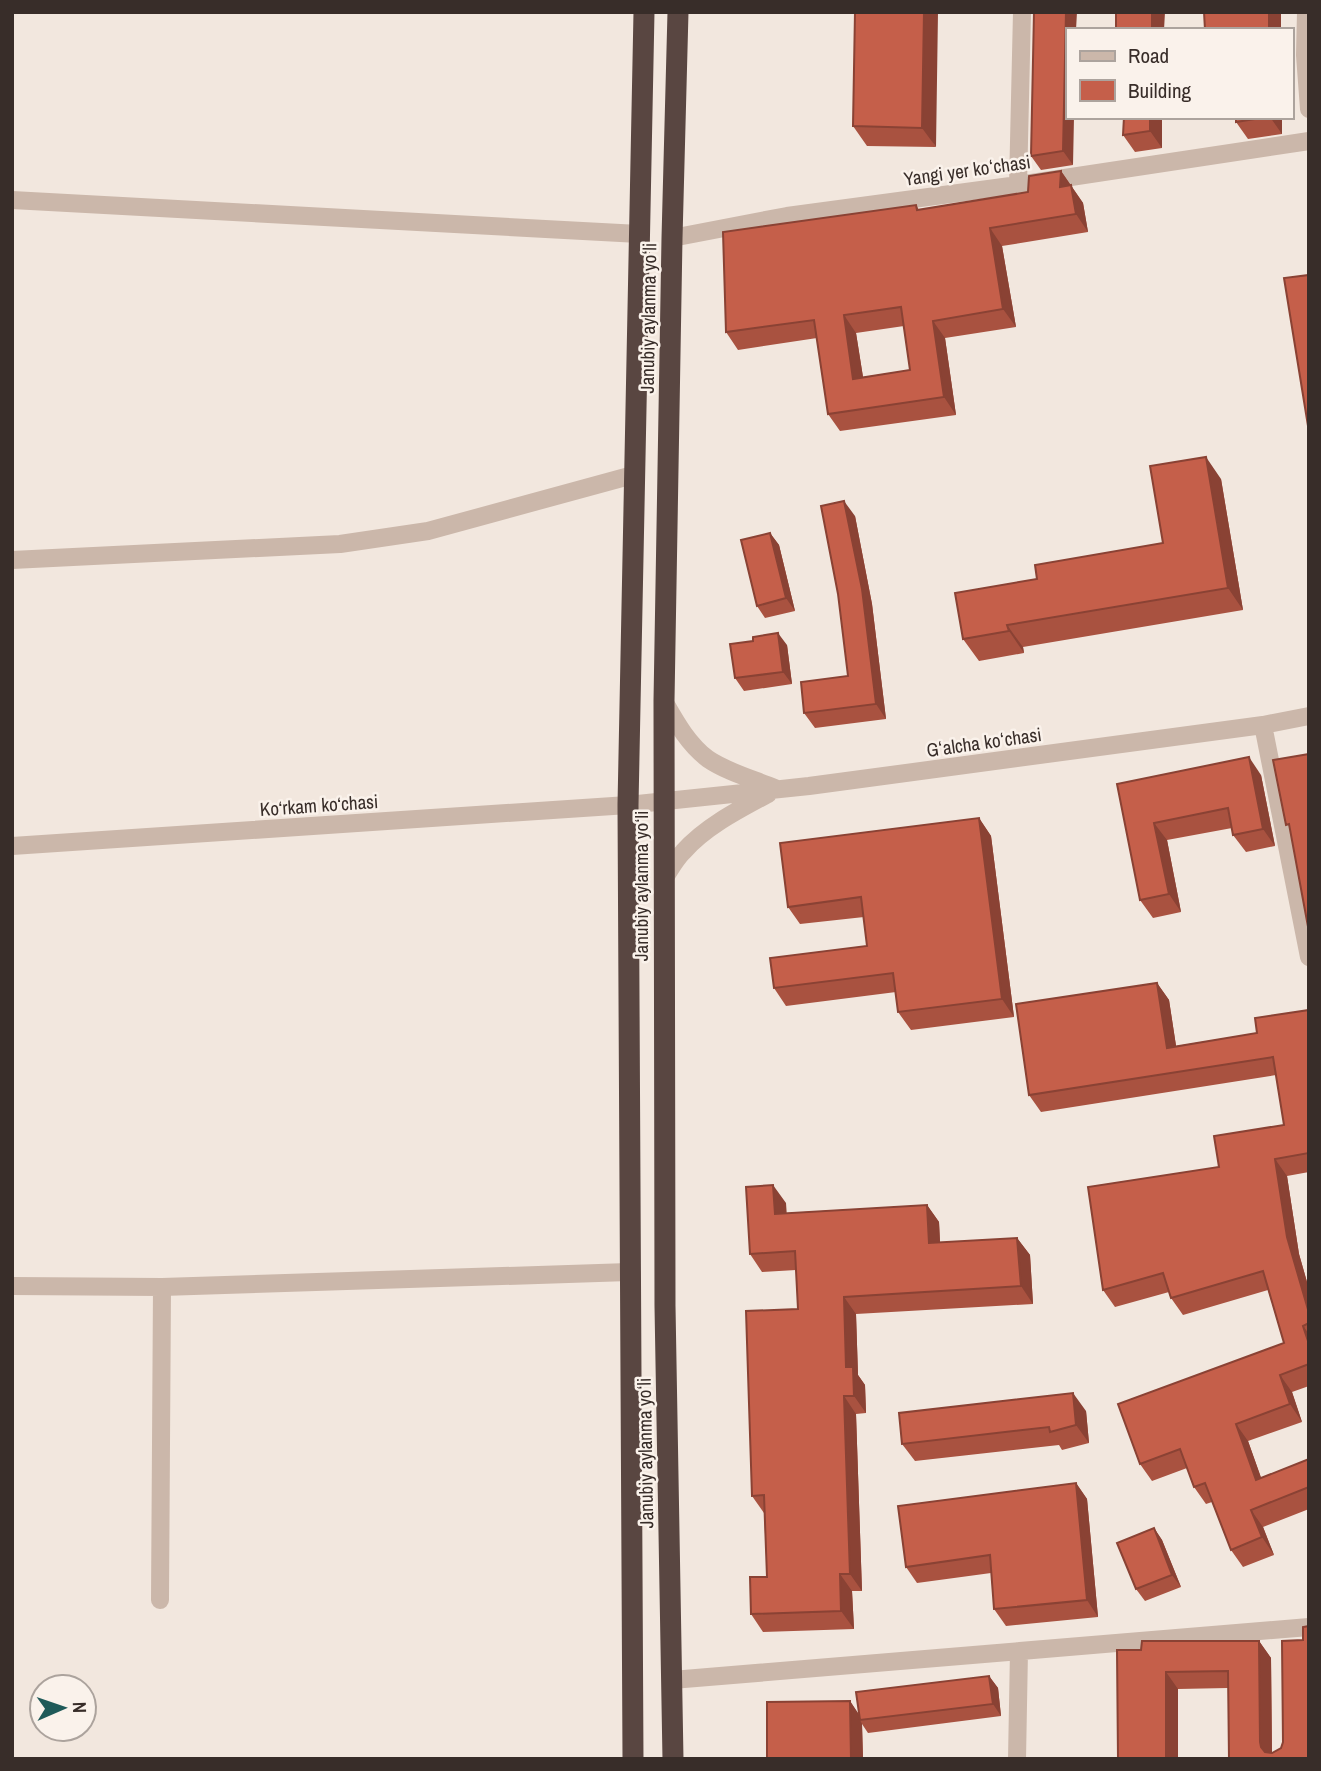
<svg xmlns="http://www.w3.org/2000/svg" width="1321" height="1771" font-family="'Archivo Narrow',sans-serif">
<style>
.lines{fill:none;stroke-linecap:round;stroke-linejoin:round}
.minor{stroke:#cbb7aa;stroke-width:18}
.highway{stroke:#594641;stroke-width:21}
.wall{fill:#a95240;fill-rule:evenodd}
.shaded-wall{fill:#8a4234}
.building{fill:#c55f4a;stroke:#8a4234;stroke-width:2;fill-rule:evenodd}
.labels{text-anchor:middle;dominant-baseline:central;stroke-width:5;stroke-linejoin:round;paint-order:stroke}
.street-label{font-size:19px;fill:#382d29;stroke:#faf2eb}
</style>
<rect width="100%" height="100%" fill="#f2e7de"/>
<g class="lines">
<path class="minor" d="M1306 12 1305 55 1309 109
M1018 185 1022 12
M12 200 639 234
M672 238 787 216 1018 185 1309 141
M12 560 340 544 428 531 633 475
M664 701C676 722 688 744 708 759 727 772 753 779 775 788
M1263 725 1309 957
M12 846 628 805 809 786 1263 725 1309 716
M664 879C670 870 675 860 683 852 705 827 738 810 768 794
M12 1286 162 1287 629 1272
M160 1600 162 1287
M672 1680 1309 1627
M1017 1759 1019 1651"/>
<path class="highway" d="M633 1759 628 805 644 12
M673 1759 665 1306 664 701 672 238 678 12"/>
</g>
<path class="wall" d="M855 12 936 147 867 146 853 126Z
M1034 12 1073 165 1041 170 1031 156Z
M1124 117H1162V148L1135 152 1123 135Z
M1236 117H1282V134L1248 139 1236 122Z
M1061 171 1083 203 1088 232 1002 246 1016 327 945 338 956 415 840 431 828 414 817 338 738 350 726 332 916 205 919 210 1028 192ZM904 326 910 370 863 377 856 333Z
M1221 479 1243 610 1023 647 1024 653 979 661 963 639 1037 579 1163 543Z
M855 516 872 604 886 719 815 728 804 713 848 676Z
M770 533 779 545 795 611 765 618 757 606Z
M787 645 792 684 744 691 735 678Z
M1261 775 1275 846 1246 852 1233 835 1232 828 1167 840 1181 912 1153 918 1140 900 1117 784Z
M979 818 991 836 1014 1017 911 1030 898 1012 896 992 786 1006 774 988 867 946 864 917 800 924 788 907Z
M1157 983 1169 1000 1176 1046 1257 1033 1309 1010V1172L1287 1176 1299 1254 1309 1289V1386L1292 1392 1302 1422 1248 1441 1261 1478 1309 1459V1509L1263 1527 1274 1555 1243 1567 1231 1550 1212 1502 1206 1504 1194 1487 1187 1468 1152 1481 1140 1464 1284 1343 1268 1290 1183 1315 1171 1298 1169 1292 1115 1307 1103 1290 1219 1167 1284 1125 1276 1075 1041 1112 1029 1095Z
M786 1203V1213L927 1205 939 1222 940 1243 1017 1238 1030 1255 1033 1304 856 1314 858 1375 865 1385 866 1413 856 1414 862 1591H852L854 1629 763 1632 751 1614 767 1577 764 1513 752 1496 798 1309 796 1270 762 1272 750 1254Z
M1086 1411 1089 1443 1062 1450 1059 1445 915 1461 902 1444Z
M1076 1483 1087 1499 1098 1617 1006 1626 994 1609 991 1573 917 1583 906 1567Z
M1154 1528 1162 1540 1181 1587 1145 1601 1136 1589Z
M1303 1640 1309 1759H1229L1228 1688 1178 1689V1759H1118L1141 1650 1259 1641 1271 1658 1272 1753 1281 1748 1283 1742Z
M989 1676 998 1688 1001 1716 868 1733 862 1724 863 1759H767L850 1701 859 1715Z"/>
<path class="shaded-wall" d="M924 12H938L936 147 922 128Z
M1066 12H1077L1076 30H1067V117H1074L1073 165 1063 151Z
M1152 12H1165L1164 30H1152Z
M1269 12H1281V30H1269Z
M1150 117H1162V148L1150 131Z
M1270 117H1282V134Z
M1061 171 1083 203 1088 232 1076 214 1060 187Z
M990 228 1002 246 1016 327 1003 309Z
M844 315 856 333 866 396 853 379Z
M933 321 945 338 956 415 944 397Z
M1206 457 1221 479 1243 610 1228 588Z
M844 501 855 516 872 604 886 719 876 704Z
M770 533 779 545 795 611 786 598Z
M1007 625 1023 647 1024 653 1009 631Z
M778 633 787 645 792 684 783 672Z
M1249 757 1261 775 1275 846 1263 829Z
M979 818 991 836 1014 1017 1002 999Z
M1154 823 1167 840 1181 912 1169 894Z
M1157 983 1169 1000 1179 1065 1167 1048Z
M1275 1159 1287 1176 1299 1254 1309 1289V1313L1287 1237Z
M773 1185 786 1203 788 1232 775 1214Z
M927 1205 939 1222 941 1261 929 1243Z
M1017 1238 1030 1255 1033 1304 1021 1286Z
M844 1297 856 1314 858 1375 865 1385 866 1413 854 1396 846 1367Z
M1303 1326 1309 1334V1344Z
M1280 1375 1292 1392 1302 1422 1290 1404Z
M1073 1393 1086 1411 1089 1443 1076 1425Z
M844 1396 856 1414 862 1591 850 1574Z
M1236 1424 1248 1441 1268 1497 1256 1480Z
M1076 1483 1087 1499 1098 1617 1087 1600Z
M1251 1510 1263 1527 1274 1555 1262 1537Z
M1154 1528 1162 1540 1181 1587 1172 1575Z
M840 1574 852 1591 854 1629 841 1611Z
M1259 1641 1271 1658 1272 1759 1261 1747 1260 1742Z
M1166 1672 1178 1689V1759H1166Z
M989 1676 998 1688 1001 1716 993 1704Z
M850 1701 862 1719 860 1720 862 1724 863 1759H851Z"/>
<path class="building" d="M855 12H924L922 128 853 126Z
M1034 12H1066L1063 151 1031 156Z
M1116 12H1152V30H1116Z
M1204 12H1269V30H1205Z
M1124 117H1150V131L1123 135Z
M1236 117H1267L1236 122Z
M1061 171 1060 187 1071 185 1076 214 990 228 1003 309 933 321 944 397 828 414 814 320 726 332 723 232 916 205 917 210 1028 192 1029 176ZM901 307 910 370 853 379 844 315Z
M1309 275V432L1284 278Z
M1206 457 1228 588 1007 625 1009 631 963 639 955 593 1037 579 1035 565 1163 543 1150 466Z
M844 501 862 589 876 704 804 713 801 682 848 676 838 594 821 506Z
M770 533 786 598 757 606 741 540Z
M778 633 783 672 735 678 730 644 753 641V637Z
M1309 754V932L1289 824 1286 825 1273 760Z
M1249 757 1263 829 1233 835 1228 808 1154 823 1169 894 1140 900 1117 784Z
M979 818 1002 999 898 1012 893 973 774 988 770 958 867 946 861 897 788 907 780 843Z
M1157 983 1167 1048 1257 1033 1255 1018 1309 1010V1153L1275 1159 1287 1237 1309 1313V1323L1303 1326 1309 1344V1364L1280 1375 1290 1404 1236 1424 1256 1480 1309 1459V1487L1251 1510 1262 1537 1231 1550 1205 1483 1194 1487 1180 1449 1140 1464 1118 1404 1284 1343 1263 1271 1171 1298 1163 1273 1103 1290 1088 1187 1219 1167 1214 1136 1284 1125 1273 1057 1029 1095 1016 1004Z
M773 1185 775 1214 927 1205 929 1243 1017 1238 1021 1286 844 1297 846 1367H853L854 1396H844L850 1574H840L841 1611 751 1614 750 1577H767L764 1495 752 1496 746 1311 798 1309 795 1251 750 1254 746 1187Z
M1073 1393 1076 1425 1050 1432 1049 1427 902 1444 899 1413Z
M1076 1483 1087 1600 994 1609 990 1555 906 1567 898 1506Z
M1154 1528 1172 1575 1136 1589 1117 1543Z
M1309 1626V1759H1229L1228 1671 1166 1672V1759H1118L1117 1650H1141L1142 1641H1259L1260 1742 1261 1747 1265 1752 1272 1753 1281 1748 1283 1742 1282 1641 1303 1640V1627Z
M989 1676 993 1704 860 1720 856 1692Z
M850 1701 851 1759H767V1702Z"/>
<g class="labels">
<g class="street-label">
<text transform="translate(967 170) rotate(-8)">Yangi yer koʻchasi</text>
<text transform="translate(648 318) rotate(-89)">Janubiy aylanma yoʻli</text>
<text transform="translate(984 742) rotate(-8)">Gʻalcha koʻchasi</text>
<text transform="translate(319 805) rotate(-4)">Ko‘rkam ko‘chasi</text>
<text transform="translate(641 886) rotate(-90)">Janubiy aylanma yoʻli</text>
<text transform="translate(645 1453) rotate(-91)">Janubiy aylanma yoʻli</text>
</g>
</g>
<rect width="1321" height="1771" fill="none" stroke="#382d29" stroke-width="28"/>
<rect x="1066" y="28" width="228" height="91" fill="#faf2eb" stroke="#aca39d" stroke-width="2"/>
<rect x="1080" y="51" width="35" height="10" fill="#cbb7aa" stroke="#aca39d" stroke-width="2"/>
<text x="1128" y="63" font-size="21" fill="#382d29">Road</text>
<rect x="1080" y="80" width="35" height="21" fill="#c55f4a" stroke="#aca39d" stroke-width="2"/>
<text x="1128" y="98" font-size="21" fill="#382d29">Building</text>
<g transform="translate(63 1708) rotate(88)"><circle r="33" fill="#faf2eb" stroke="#aca39d" stroke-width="2"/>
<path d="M0-5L12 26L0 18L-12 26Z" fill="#1f5a59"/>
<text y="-10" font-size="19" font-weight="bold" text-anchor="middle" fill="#382d29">N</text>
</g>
</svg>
